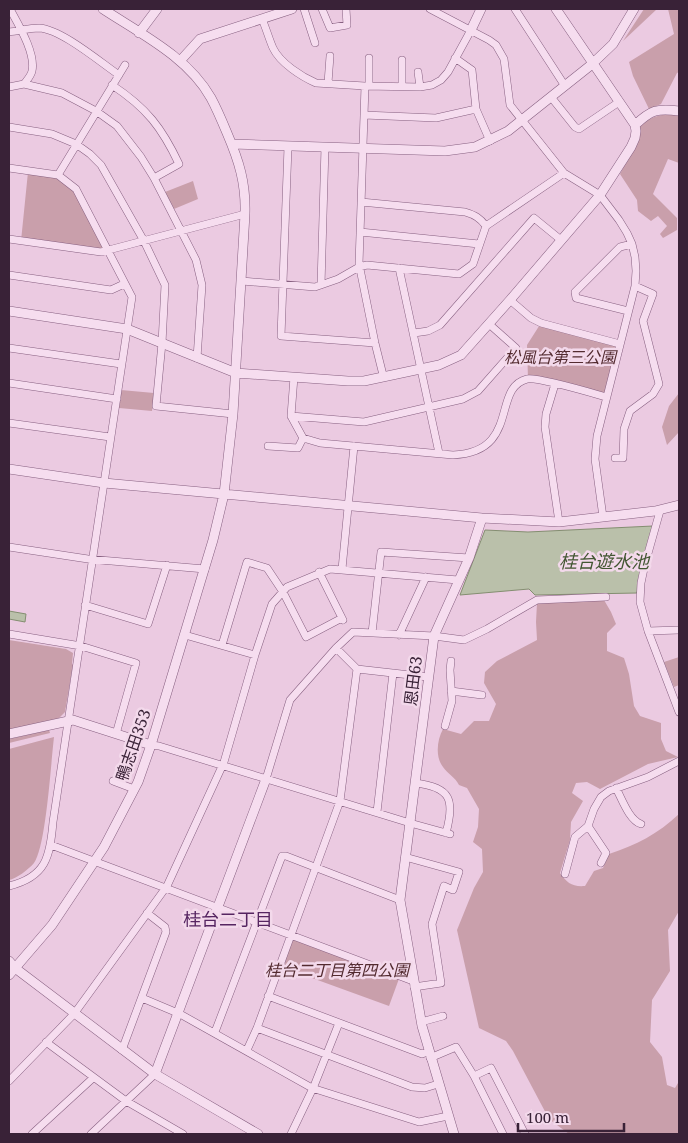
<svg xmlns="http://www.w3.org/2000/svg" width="688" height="1143" font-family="'Noto Serif','Noto Sans JP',serif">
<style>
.green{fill:#c99fab}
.water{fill:#bac0aa;stroke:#848e71}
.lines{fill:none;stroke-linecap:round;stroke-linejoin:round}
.minor-casing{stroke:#876081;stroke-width:8}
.tertiary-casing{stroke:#876081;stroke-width:10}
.minor{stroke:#f6ddef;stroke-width:7}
.tertiary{stroke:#f6ddef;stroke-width:9}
.labels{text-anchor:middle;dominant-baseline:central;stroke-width:5;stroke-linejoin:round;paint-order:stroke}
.park-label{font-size:16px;font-style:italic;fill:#532b30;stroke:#f3d9eb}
.street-label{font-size:16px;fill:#392237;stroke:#f3d9eb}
.water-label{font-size:18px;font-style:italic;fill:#435733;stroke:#f3d9eb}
.neighbourhood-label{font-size:18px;fill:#562561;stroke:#f3d9eb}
</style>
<rect width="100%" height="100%" fill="#ebcae1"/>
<path class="green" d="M644 9H657L623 41Z
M668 9H679V72L677 73 661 104 649 109 633 76 629 62 674 34Z
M670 114 679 116V163L668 159 653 194 677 218V230L663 238 660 234 667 226 658 216 651 221 638 211 637 200 620 174 638 139 639 127C649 118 656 115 670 114Z
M28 172 58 175 76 189 107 251 21 241Z
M193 181 198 199 174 209 165 192Z
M541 323 620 344 605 395 528 379 527 345Z
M121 390 154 393 152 411 119 408Z
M679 393V432L667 445 662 427 669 406Z
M604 600 611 612 616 624 607 633V651L624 658 629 674 634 706 640 716 661 723V739L666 751 678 757 648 764 600 789 587 782 576 783 572 793 583 801 571 822 570 840 560 873C567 883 572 887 585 886L594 871 603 868 609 854C636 845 658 834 679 814V911L668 930 670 971 652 1000 650 1042 662 1057 667 1085 675 1088 678 1083 679 1068V1134H569L549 1119 513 1051 506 1041 479 1028 457 930 474 888 483 872 482 849 473 842 478 827 479 809 467 788 459 785C455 777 448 774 443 767 435 757 437 740 443 729L461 734 474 721H489L496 704 484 683 485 672 497 661 537 640 536 622 537 603Z
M9 640 66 649 73 653 72 664 73 665 65 712 58 719 9 730Z
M679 657V685L674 687 664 662Z
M49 730 50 733 9 743V739Z
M54 737C51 762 46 847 34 863 29 869 16 879 9 880V749Z
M290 935 400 976 389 1006 279 966Z"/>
<path class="water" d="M653 526 637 593 535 595 529 589 460 595 485 530 528 532Z
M9 611 26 614 25 622 9 619Z"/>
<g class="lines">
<g class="minor-casing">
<path id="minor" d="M304 9 315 43
M322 9 330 28 347 25 346 9
M430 9 489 40 496 45 504 59 510 105 564 173 600 195 619 220 627 233 632 244 635 257 636 271 635 286 597 436 595 459 603 517
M515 9 565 86
M262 19C266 28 269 39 273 48 280 63 302 77 316 83L365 86 420 87 432 85 441 80 448 72 471 30
M9 32C19 31 29 28 39 28 61 29 100 62 119 75
M455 58 472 70 476 109 490 141
M418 72 420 87
M328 83 330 56
M24 84 62 93 96 111 117 126 141 157 154 178 196 260 202 285 197 358
M112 85C147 108 162 128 179 164L154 178
M369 85V58
M365 86 359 264 375 343 383 375
M402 86V60
M9 87 24 84C27 80 31 76 32 71 36 53 18 24 10 9
M551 97 575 127 579 129 619 102
M364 115 436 118 476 109
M9 127 52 134 76 144 90 154 101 165 144 241 165 285 162 343 156 406 233 414
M288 147 281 336 375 343
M9 168 58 175 76 189 132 297 53 822C50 857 46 877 9 886
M58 175 125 65
M361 202 465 212C475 215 480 218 486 226
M360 232 479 244
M9 239 101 252 245 214
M399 268 439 453
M9 275 111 290 124 284
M242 281 315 287 338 279 359 267 367 265 459 274 473 264 486 226 564 173
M321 285 325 147
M510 300 531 318 541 323 620 344
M628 311 576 298 575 292 620 247 632 244
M414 333 428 331 440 325 534 218 561 240
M9 348 121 364
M294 377 291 416 303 438 320 443 453 455C521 452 491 388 527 379 538 377 592 393 606 397
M9 383 117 399
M555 384 546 414 545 427 559 522
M291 416 364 422 463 399 478 391 516 348 489 324
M9 423 110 437
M268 446 298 448 303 438
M615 458H623L624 429 630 411 653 394 659 384 643 321 653 294 635 286
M660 511 645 564 641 583 640 602 648 631 679 712
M9 547 88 559 205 569
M342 569 354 446
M319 572 343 620
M85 605 148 624 167 565
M648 631 679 630
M372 633 381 552 469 558
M9 634 81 646 136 663 116 734
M185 635 255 655
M399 635 426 577
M222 645 247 562 267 568 283 592 306 637 342 618
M336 648 357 669 428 677
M451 691 482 695
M445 726 452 701 450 670 451 661
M151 745 159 746 410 823 450 834
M266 779 290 700 336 648 353 632 434 636 464 640 487 629 537 600 606 597
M113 781 134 789
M415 783C451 787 455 800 446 833
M616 788C622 799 629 820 641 824
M377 812 393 673
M588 826 606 853 601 863
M51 845 413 981
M405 857 459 872 453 890 444 886 432 924 441 983 414 987
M565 874 575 837 588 826 594 809 601 797 609 791 648 777 679 761
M268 996 422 1054 428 1052
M142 998 180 1014 312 1088 419 1122 448 1116
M421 1022 443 1016
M257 1028 412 1087 425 1088 438 1084
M215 1032 282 856H286L400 900
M46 1042 126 1101 183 1134
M122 1050 166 932 165 927 147 913
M247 1050 257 1028 340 801 357 669
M430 1058 456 1047 474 1076 491 1068 525 1134
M474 1076 503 1134
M9 1081 74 1014 167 886 224 762 255 655 272 604 287 587 330 569 458 580
M32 1134 93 1078
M91 1134 155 1074
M291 1134 314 1086 339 1023"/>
</g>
<g class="tertiary-casing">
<path id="tertiary" d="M471 30 481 9
M139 33 157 9
M180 61 200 39 292 9
M635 125C651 110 657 108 679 111
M232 144 445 151 475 147 508 131 591 65 613 44 634 9
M9 311 127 329 236 373 348 381H364L439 365 461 355 510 300 600 195 631 147 635 138 636 131 635 125 556 9
M9 469 104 483 482 518 559 522 655 511 679 505
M9 734 73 720 151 745
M9 961 15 968 155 1074 258 1134
M9 975 52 925 104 847 138 782 151 745 213 540 224 494 233 414 245 214C246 183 239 161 227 133 222 121 217 109 211 98 188 57 141 34 103 9
M155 1074 266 779
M454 1134 422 1026 400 900 434 636 469 558 482 518"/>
</g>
<use href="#minor" class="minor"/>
<use href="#tertiary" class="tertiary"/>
</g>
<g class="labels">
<g class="park-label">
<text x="560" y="357">松風台第三公園</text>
<text x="337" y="970">桂台二丁目第四公園</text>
</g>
<g class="street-label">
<text transform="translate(413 681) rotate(-83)">恩田63</text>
<text transform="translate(133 745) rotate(-71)">鴨志田353</text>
</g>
<g class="water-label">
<text x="604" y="561">桂台遊水池</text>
</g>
<g class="neighbourhood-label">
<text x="228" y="919">桂台二丁目</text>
</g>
</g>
<rect width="688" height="1143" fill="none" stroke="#392237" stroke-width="20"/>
<path d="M518 1123v8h106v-8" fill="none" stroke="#392237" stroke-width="2.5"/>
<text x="526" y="1123" font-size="15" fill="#392237" stroke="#f3d9eb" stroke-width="4" paint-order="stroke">100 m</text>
</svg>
